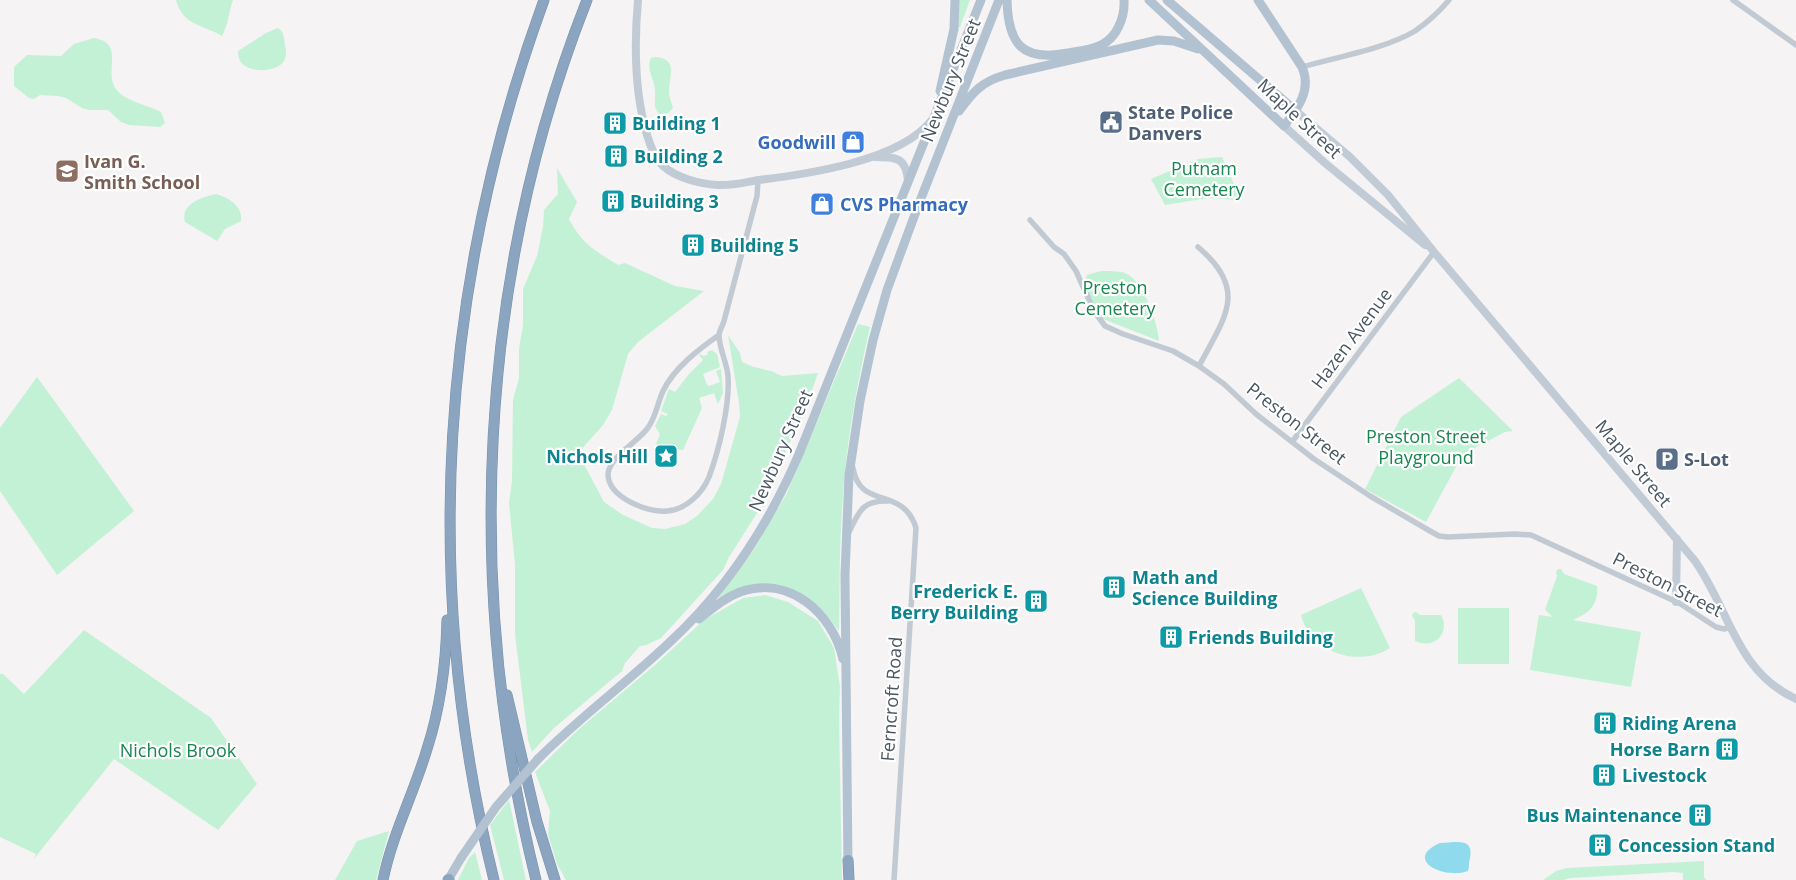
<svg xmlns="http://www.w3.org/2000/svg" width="1796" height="880" font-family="'Open Sans',sans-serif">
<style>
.green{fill:#c3f1d5}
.water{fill:#90daee}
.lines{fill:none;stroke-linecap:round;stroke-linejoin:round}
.highway-casing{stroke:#7690ad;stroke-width:11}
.street{stroke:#c1cad2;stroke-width:5.5}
.secondary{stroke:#c1cbd6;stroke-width:8}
.primary{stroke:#b3c2d1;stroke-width:9}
.highway{stroke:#8ba5c1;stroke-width:10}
.primary-bridge{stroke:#b3c2d1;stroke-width:9}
.labels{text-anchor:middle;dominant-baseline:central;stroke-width:4.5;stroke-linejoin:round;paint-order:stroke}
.street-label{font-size:18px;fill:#4a5661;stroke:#fff}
.service-label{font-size:18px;font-weight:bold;fill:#4e5e75;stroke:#fff;text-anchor:start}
.culture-label{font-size:18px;font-weight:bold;fill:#0d838f;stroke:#fff;text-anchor:start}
.shop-label{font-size:18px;font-weight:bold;fill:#366cbe;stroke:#fff;text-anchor:end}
.education-label{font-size:18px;font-weight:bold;fill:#785e54;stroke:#fff;text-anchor:start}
.park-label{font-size:18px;fill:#17864f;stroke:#fff}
</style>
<rect width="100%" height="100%" fill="#f5f3f3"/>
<path class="green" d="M176 0H233C229 11 228 25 222 36 202 24 183 26 176 0Z
M959 0H970L960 27H958Z
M278 28C284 32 284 38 285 45 286 50 287 56 284 61 275 75 236 74 238 51L266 33Z
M94 38C126 43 103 72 116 89 124 101 148 105 161 112L165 123 160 127 129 125 121 122 108 110H89L82 108 66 98 58 96 40 95 34 99 29 98 14 86V67L27 55 61 56 74 44Z
M655 57C679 59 669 75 669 92 669 98 672 103 673 108L667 114H659C652 106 656 100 655 90 654 78 646 70 651 58Z
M1222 157 1241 200 1208 198 1165 205 1151 179 1198 159Z
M557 168 577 202 569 219C583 245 594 250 618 265L625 263 675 286 704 291 638 342 628 354 612 410 603 425 578 453 604 502 623 515 652 528 665 529 685 524 697 516 713 499 721 484 740 417 739 403 728 335 740 353 742 362 754 367 771 371 782 376 818 373 806 407 759 510 729 557 723 570 661 638 646 645 640 646 625 663 622 671 554 728 532 752 528 740 515 634V564L509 503 512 481 513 400 519 378V349L523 325V289L537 256 543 227 544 210 558 194Z
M216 194C229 198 243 206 241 221L225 229 217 241 185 222C180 204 202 197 216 194Z
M1101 271C1108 271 1118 271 1125 273 1143 280 1158 323 1159 341L1093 315 1084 283 1087 275Z
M858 324 870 327C856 388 845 450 842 512 839 551 840 591 839 630H838C823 607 806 593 779 586L718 598 755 548 787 493Z
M712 350 717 354 720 367 703 374 707 385 709 386 720 382 716 371 721 369 723 393 718 404 714 393 699 398 702 408 683 450 667 448 656 444 660 434 655 426 661 414 666 416 668 414 661 411 669 389 675 392 689 374 703 360 699 355 700 354 704 356 708 354 707 352Z
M37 377 134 511 57 575 0 491V428Z
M1459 378 1513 431 1505 432 1463 454 1426 522 1365 489 1401 417Z
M1558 569H1561L1564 574 1597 586C1599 605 1588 614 1573 620L1641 632 1631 687 1530 670 1539 615 1553 617 1545 610 1557 576 1556 572Z
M1361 588 1390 648C1359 668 1310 653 1301 615Z
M765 595 788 602 818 621 834 648 840 687 839 717 842 880H566L557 864 548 834 550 811 535 772 579 729 656 664 704 620 743 598Z
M1458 608H1509V664H1458Z
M1416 612 1420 615H1441C1451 633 1434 650 1415 641V620L1412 616 1413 613Z
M84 630 211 718 257 784 218 830 114 759 33 860 36 854 0 837V674H3L24 694Z
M509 800 526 880H504L490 825Z
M389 831 376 880H335L357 841Z
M475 852 482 880H458L469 858Z
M1704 861V877L1706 880H1683V873L1673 872 1571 878 1563 880H1543L1556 871 1567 868Z"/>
<path class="water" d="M1440 843C1459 842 1476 837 1469 863 1469 866 1469 868 1468 871 1443 880 1403 859 1440 843Z"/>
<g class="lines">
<g class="highway-casing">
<path id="highway" d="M507 695 537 822 555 880
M848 860 849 880
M383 880C392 835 414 793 427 749 441 706 446 664 447 620
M448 880 449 879
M494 880C421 586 440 284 544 0
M536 880C464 590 477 279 587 0"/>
</g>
<path class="street" d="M1733 0 1796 45
M1302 67C1336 57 1385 49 1415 31 1428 22 1439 12 1449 0
M1030 220 1054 247 1064 254 1076 271 1094 311 1105 326 1123 334 1173 351 1199 366 1224 384 1256 414 1314 459 1370 496 1430 531 1439 536 1448 537 1515 534 1531 535 1679 603 1716 627 1724 629 1731 627
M1198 247C1249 290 1225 317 1199 366
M719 335C699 349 674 368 663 391 657 404 656 418 647 429 637 442 609 458 608 474 608 497 647 513 667 511 685 510 702 494 709 477 719 450 730 405 728 376 727 363 719 348 719 335 719 331 723 325 724 321L757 196 758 180
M1292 442 1434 252
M853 468C860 511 903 485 916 528L894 880
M849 532C859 512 862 500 888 501"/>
<path class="secondary" d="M638 0C634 45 634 91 647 135 650 145 654 157 662 165 676 178 700 184 718 185 732 186 746 182 759 180 808 174 899 161 931 121
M1296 111 1350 157 1388 195 1434 252 1695 561C1730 611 1736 671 1796 699
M1284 126 1325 163 1425 245
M875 157C896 157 906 157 908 181
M1676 602 1677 539"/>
<path class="primary" d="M1007 0C1008 44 1022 62 1068 53 1079 51 1091 50 1101 45 1117 38 1125 17 1124 0
M1149 0 1284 126C1298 108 1312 90 1302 67L1258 0
M1167 0 1296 111
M940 91 954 29 955 0
M959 111C973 92 981 82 1005 75L1158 40 1174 41 1198 49
M699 619C712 609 724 598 740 592 789 575 832 612 843 659
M538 759C580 717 628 682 671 641 727 589 769 524 799 454L981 0
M848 867 845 575 849 475 860 401 873 340 887 290 918 206 999 0
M448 880 461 858"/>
<use href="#highway" class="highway"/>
<path class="primary-bridge" d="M461 858 496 807 538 759"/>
</g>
<defs>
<g id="civic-square" transform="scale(1.25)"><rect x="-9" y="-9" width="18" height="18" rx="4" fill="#5c6f8a" stroke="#fff"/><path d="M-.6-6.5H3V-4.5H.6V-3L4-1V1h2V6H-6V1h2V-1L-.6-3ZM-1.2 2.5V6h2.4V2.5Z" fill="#fff"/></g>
<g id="building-square" transform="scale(1.25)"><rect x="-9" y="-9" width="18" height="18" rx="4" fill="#0f9aa8" stroke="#fff"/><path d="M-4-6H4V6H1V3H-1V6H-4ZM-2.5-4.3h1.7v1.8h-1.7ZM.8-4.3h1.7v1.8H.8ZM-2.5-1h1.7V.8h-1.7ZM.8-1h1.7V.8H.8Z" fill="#fff"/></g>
<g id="shop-square" transform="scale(1.25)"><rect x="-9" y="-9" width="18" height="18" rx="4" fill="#3f7fe0" stroke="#fff"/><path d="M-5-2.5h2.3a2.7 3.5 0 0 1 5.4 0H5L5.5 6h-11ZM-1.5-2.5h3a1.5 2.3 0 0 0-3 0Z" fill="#fff"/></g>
<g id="school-square" transform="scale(1.25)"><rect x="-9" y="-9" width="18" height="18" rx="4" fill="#8d6e63" stroke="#fff"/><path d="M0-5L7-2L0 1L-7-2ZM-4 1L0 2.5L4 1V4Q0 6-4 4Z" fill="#fff"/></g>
<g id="sight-square" transform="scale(1.25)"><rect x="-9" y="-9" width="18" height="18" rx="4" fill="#0f9aa8" stroke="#fff"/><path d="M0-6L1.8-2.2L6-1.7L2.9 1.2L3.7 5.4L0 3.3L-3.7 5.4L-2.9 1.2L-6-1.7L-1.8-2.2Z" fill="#fff"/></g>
<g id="parking-square" transform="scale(1.25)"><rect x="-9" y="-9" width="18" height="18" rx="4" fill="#5c6f8a" stroke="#fff"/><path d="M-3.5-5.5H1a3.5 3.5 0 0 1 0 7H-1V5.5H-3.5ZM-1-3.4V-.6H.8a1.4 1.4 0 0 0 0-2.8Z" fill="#fff"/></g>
</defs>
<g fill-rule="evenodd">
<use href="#civic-square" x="1111" y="122"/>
<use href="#building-square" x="615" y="123"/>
<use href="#shop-square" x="853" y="142"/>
<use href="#building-square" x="616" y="156"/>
<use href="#school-square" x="67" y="171"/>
<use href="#building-square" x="613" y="201"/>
<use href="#shop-square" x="822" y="204"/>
<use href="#building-square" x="693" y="245"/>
<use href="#sight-square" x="666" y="456"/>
<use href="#parking-square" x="1667" y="459"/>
<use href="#building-square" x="1114" y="587"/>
<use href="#building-square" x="1036" y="601"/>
<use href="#building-square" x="1171" y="637"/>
<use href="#building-square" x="1605" y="723"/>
<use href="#building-square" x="1727" y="749"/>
<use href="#building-square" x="1604" y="775"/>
<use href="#building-square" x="1700" y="815"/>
<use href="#building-square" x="1600" y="845"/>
</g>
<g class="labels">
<g class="street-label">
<text transform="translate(950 80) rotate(-68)">Newbury Street</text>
<text transform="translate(1300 118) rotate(43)">Maple Street</text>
<text transform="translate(1351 338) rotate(-53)">Hazen Avenue</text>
<text transform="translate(1297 423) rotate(38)">Preston Street</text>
<text transform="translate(780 450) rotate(-66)">Newbury Street</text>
<text transform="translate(1634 463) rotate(50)">Maple Street</text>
<text transform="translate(1668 584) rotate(27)">Preston Street</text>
<text transform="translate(891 699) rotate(-86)">Ferncroft Road</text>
</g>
<g class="service-label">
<text x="1128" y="112">State Police<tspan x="1128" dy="21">Danvers</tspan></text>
<text x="1684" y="459">S-Lot</text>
</g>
<g class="culture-label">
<text x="632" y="123">Building 1</text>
<text x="634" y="156">Building 2</text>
<text x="630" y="201">Building 3</text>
<text x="710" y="245">Building 5</text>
<text x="648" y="456" text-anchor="end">Nichols Hill</text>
<text x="1132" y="577">Math and<tspan x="1132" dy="21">Science Building</tspan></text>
<text x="1018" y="591" text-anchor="end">Frederick E.<tspan x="1018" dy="21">Berry Building</tspan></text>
<text x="1188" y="637">Friends Building</text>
<text x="1622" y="723">Riding Arena</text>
<text x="1710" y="749" text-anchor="end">Horse Barn</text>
<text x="1622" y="775">Livestock</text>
<text x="1682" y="815" text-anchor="end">Bus Maintenance</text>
<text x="1618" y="845">Concession Stand</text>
</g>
<g class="shop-label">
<text x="836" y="142">Goodwill</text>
<text x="840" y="204" text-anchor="start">CVS Pharmacy</text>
</g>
<g class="education-label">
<text x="84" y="161">Ivan G.<tspan x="84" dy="21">Smith School</tspan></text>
</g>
<g class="park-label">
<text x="1204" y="168">Putnam<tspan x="1204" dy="21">Cemetery</tspan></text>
<text x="1115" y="287">Preston<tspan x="1115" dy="21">Cemetery</tspan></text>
<text x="1426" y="436">Preston Street<tspan x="1426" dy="21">Playground</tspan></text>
<text x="178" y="750">Nichols Brook</text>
</g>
</g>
</svg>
